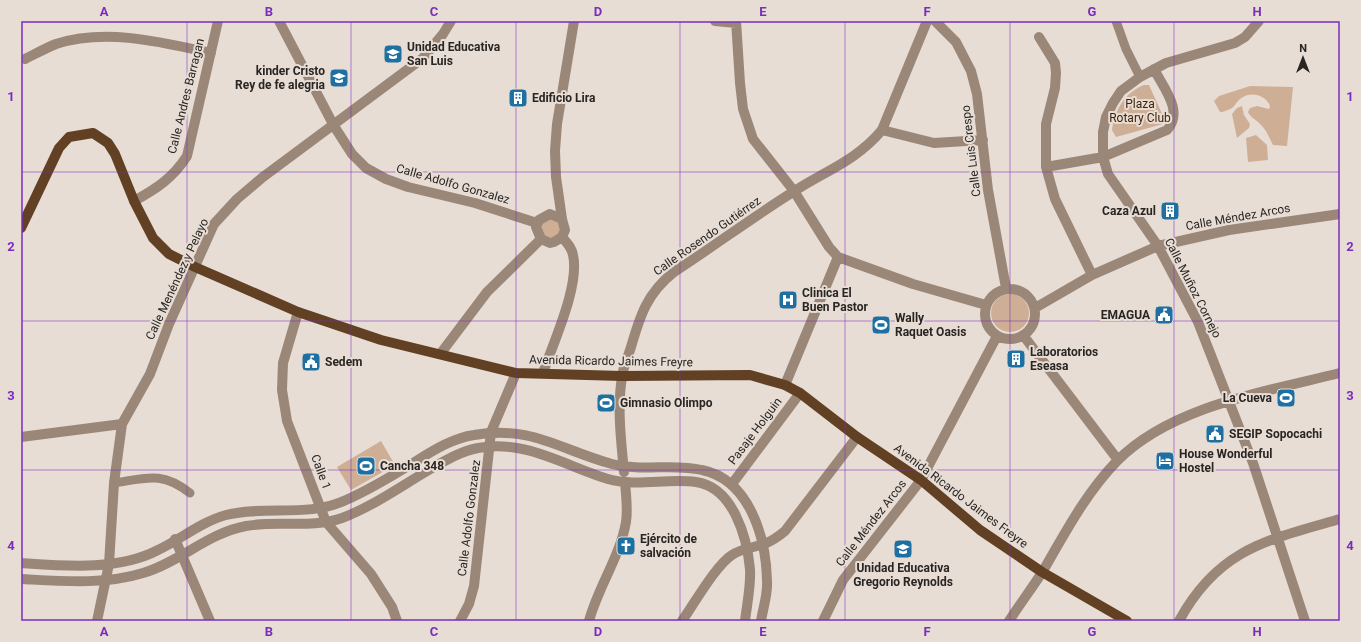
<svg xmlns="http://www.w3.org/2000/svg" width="1361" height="642" font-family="Roboto,sans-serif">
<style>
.green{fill:#ceaf96}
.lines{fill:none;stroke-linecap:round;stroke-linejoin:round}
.pedestrian{stroke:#9b8778;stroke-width:9}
.minor{stroke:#9b8778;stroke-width:10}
.tertiary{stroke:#9b8778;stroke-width:10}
.primary{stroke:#614023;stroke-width:10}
.grid{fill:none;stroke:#7b2cbf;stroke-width:1;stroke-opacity:0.55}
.labels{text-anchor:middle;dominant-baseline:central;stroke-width:4;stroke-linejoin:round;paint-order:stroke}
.poi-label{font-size:12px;font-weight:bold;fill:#292522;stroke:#e7ddd5;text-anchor:start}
.street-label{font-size:12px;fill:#292522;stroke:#e7ddd5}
.park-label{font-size:12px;fill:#412204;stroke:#e7ddd5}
.neatline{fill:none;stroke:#7b2cbf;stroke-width:1.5}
.grid-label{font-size:13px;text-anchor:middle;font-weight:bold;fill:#7b2cbf}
</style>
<rect width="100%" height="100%" fill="#e7ddd5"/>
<path class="green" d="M1144 85H1149L1164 118 1163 124 1116 137 1112 130C1115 110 1124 93 1144 85Z
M1250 86 1293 87 1287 146 1273 145C1269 137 1266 129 1259 123 1255 119 1250 117 1248 112L1250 108 1257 106 1269 109 1270 106C1265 94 1250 91 1240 99 1237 101 1235 106 1232 108 1228 110 1224 112 1220 112L1214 101 1219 96Z
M1242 106 1244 115 1250 124 1249 128 1237 138 1232 114 1237 108Z
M1256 135 1267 145 1268 160 1248 162 1246 138Z
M550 218 559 222 561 232 551 240 542 235 541 224Z
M991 313a19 19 0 1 1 38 0a19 19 0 1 1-38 0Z
M381 441 395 465 351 490 337 467Z"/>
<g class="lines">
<path class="pedestrian" d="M1116 21 1126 49 1140 77
M114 483C147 478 162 471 190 493"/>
<path class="minor" d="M279 21 334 126 352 154 366 168 386 179 408 187 475 203 537 223
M715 21 736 23
M736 21 740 83 743 109 753 139 794 191 829 247 838 257 913 284 986 305
M935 21 956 42 971 71 977 94 988 190 1006 288
M1259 21 1245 37 1235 43 1166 63 1140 77 1121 91 1113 103 1106 117 1103 132V157L1108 174 1158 246 1198 322 1253 463 1305 621
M1039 37 1055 63 1056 73 1055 88 1046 124V167L1055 199 1092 275
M25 59C35 54 46 48 56 44 106 28 161 42 211 53
M882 130 934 143 983 140
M1046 167 1103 157 1167 130C1184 111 1164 89 1154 69
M134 201C156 189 173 178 187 156L218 21
M562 219 550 214 539 220 536 227 541 239 550 243 554 242 562 237 565 230 562 219 556 177 555 151 557 124 574 21
M985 314a25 25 0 1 1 50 0a25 25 0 1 1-50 0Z
M1035 308 1092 275 1158 246 1229 230 1340 214
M298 312 283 363 282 390 287 421 326 522 371 574 392 607 397 621
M1023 335 1118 460
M441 353 487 292 541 239
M543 373C553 343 580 286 573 255 572 248 567 243 562 237
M785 385 838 257
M21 437 122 424
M732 484 800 393
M175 539 210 621
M97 621 109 564 114 483 122 424 150 374 169 324 214 224 237 199 263 177 423 58 443 34 451 21
M460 621 469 604 474 586 491 432 516 373
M589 621C598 587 620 557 626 522 628 509 626 495 625 482
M682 621C694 604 716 565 732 555 742 548 753 548 764 544 772 541 778 537 785 531L857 437
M823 621 843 580 921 480 997 336
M1009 621C1020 604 1032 588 1043 571 1065 533 1086 493 1117 461 1171 406 1268 391 1340 373
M1179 621C1218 549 1267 540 1340 519"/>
<path class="tertiary" d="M624 472C621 440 617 408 622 377 623 367 628 357 631 347 640 316 647 293 674 272 714 246 753 217 793 192 825 171 856 161 882 130L927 21
M21 563C65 566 118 571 158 550 181 539 201 522 226 515 266 505 308 518 346 500 369 490 392 476 413 463 431 452 452 438 474 435 532 425 560 450 612 464 642 472 672 463 702 470 750 480 766 538 767 581 768 594 763 608 761 621
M21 579C60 581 105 585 143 573 180 562 208 533 246 526 278 520 311 529 342 518 374 506 404 484 434 467 448 459 462 451 478 448 525 439 565 466 608 479 636 487 667 478 696 482 733 487 747 537 750 569 751 586 747 604 745 621"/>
<path class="primary" d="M21 228 59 148 69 137 93 133 108 143 115 154 134 201 153 238 169 254 195 267 298 312 381 340 516 373 622 376 750 375 785 385 800 393 857 437 921 480 980 530 1042 572 1127 621"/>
</g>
<path class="grid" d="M187 21V621M351 21V621M516 21V621M680 21V621M845 21V621M1010 21V621M1174 21V621M21 172H1340M21 321H1340M21 470H1340"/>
<defs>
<g id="school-square" transform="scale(1)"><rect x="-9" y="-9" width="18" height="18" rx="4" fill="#1d70a1" stroke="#e7ddd5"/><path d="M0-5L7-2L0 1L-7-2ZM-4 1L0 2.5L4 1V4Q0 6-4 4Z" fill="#fff"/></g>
<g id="building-square" transform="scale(1)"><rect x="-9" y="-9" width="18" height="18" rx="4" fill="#1d70a1" stroke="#e7ddd5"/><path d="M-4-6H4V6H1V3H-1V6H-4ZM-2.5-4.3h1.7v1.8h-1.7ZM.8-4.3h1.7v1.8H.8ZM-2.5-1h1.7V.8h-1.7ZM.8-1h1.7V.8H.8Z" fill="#fff"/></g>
<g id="hospital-square" transform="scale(1)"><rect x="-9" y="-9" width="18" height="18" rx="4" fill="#1d70a1" stroke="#e7ddd5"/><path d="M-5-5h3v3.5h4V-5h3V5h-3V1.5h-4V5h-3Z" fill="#fff"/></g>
<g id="civic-square" transform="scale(1)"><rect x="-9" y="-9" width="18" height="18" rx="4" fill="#1d70a1" stroke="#e7ddd5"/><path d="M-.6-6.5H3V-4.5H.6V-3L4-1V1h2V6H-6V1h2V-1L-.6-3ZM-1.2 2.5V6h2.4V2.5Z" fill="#fff"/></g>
<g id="stadium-square" transform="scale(1)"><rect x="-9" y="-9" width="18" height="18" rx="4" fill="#1d70a1" stroke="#e7ddd5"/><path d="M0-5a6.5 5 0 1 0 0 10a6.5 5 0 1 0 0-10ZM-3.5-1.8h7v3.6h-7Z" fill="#fff"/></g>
<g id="hotel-square" transform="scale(1)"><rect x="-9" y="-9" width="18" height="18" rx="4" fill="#1d70a1" stroke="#e7ddd5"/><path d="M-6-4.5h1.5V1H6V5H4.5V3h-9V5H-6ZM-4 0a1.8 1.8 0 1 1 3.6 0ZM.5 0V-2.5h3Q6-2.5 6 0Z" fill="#fff"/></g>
<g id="church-square" transform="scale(1)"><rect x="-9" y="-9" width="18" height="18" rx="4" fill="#1d70a1" stroke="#e7ddd5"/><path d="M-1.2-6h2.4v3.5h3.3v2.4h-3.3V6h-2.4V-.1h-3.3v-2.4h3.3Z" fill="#fff"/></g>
</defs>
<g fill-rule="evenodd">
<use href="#school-square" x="393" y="54"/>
<use href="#school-square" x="339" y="78"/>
<use href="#building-square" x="518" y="98"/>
<use href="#building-square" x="1170" y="211"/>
<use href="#hospital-square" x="788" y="300"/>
<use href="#civic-square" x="1164" y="315"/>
<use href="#stadium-square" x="881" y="325"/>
<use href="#building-square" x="1016" y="359"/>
<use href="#civic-square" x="311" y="362"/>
<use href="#stadium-square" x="1286" y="398"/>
<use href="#stadium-square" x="606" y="403"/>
<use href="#civic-square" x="1215" y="434"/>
<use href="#hotel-square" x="1165" y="461"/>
<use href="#stadium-square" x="366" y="466"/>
<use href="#church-square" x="626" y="546"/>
<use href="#school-square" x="903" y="549"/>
</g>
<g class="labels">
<g class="poi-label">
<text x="407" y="47">Unidad Educativa<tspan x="407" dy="14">San Luis</tspan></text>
<text x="325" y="71" text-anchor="end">kinder Cristo<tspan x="325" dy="14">Rey de fe alegria</tspan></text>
<text x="532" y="98">Edificio Lira</text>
<text x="1156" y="211" text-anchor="end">Caza Azul</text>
<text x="802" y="293">Clinica El<tspan x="802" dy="14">Buen Pastor</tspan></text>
<text x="1150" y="315" text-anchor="end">EMAGUA</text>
<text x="895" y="318">Wally<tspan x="895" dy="14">Raquet Oasis</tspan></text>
<text x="1030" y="352">Laboratorios<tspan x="1030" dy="14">Eseasa</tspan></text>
<text x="325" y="362">Sedem</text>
<text x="1272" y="398" text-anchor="end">La Cueva</text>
<text x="620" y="403">Gimnasio Olimpo</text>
<text x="1229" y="434">SEGIP Sopocachi</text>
<text x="1179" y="454">House Wonderful<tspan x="1179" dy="14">Hostel</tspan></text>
<text x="380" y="466">Cancha 348</text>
<text x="640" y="539">Ejército de<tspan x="640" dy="14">salvación</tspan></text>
<text x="903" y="568" text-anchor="middle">Unidad Educativa<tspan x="903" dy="14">Gregorio Reynolds</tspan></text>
</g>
<g class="street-label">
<text transform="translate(186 96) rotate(-76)">Calle Andres Barragan</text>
<text transform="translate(971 151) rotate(-97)">Calle Luis Crespo</text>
<text transform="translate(453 184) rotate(16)">Calle Adolfo Gonzalez</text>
<text transform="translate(1238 217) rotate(-10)">Calle Méndez Arcos</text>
<text transform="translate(707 236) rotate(-35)">Calle Rosendo Gutiérrez</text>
<text transform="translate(177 279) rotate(-65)">Calle Menéndez y Pelayo</text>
<text transform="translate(1193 288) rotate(63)">Calle Muñoz Cornejo</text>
<text transform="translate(611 361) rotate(1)">Avenida Ricardo Jaimes Freyre</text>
<text transform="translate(755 431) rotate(-53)">Pasaje Holguin</text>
<text transform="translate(321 472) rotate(70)">Calle 1</text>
<text transform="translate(961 496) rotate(37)">Avenida Ricardo Jaimes Freyre</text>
<text transform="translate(469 518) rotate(-83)">Calle Adolfo Gonzalez</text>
<text transform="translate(871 523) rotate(-52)">Calle Méndez Arcos</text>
</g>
<g class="park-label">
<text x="1140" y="104">Plaza<tspan x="1140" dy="14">Rotary Club</tspan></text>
</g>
</g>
<rect width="1361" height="642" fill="none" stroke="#e7ddd5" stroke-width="44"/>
<g transform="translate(1303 58)" stroke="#e7ddd5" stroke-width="3" paint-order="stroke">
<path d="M0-3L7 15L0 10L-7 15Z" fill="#292522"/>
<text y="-6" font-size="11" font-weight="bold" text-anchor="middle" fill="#292522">N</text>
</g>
<rect x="22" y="22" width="1317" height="598" class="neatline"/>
<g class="grid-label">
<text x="104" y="16">A</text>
<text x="269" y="16">B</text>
<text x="434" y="16">C</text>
<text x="598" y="16">D</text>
<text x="763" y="16">E</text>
<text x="927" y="16">F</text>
<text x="1092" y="16">G</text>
<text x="1257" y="16">H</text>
<text x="11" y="101">1</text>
<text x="1350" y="101">1</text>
<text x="11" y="251">2</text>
<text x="1350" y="251">2</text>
<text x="11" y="400">3</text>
<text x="1350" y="400">3</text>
<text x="11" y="550">4</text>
<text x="1350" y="550">4</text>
<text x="104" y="636">A</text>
<text x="269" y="636">B</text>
<text x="434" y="636">C</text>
<text x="598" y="636">D</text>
<text x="763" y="636">E</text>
<text x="927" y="636">F</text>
<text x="1092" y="636">G</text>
<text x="1257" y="636">H</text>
</g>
</svg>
